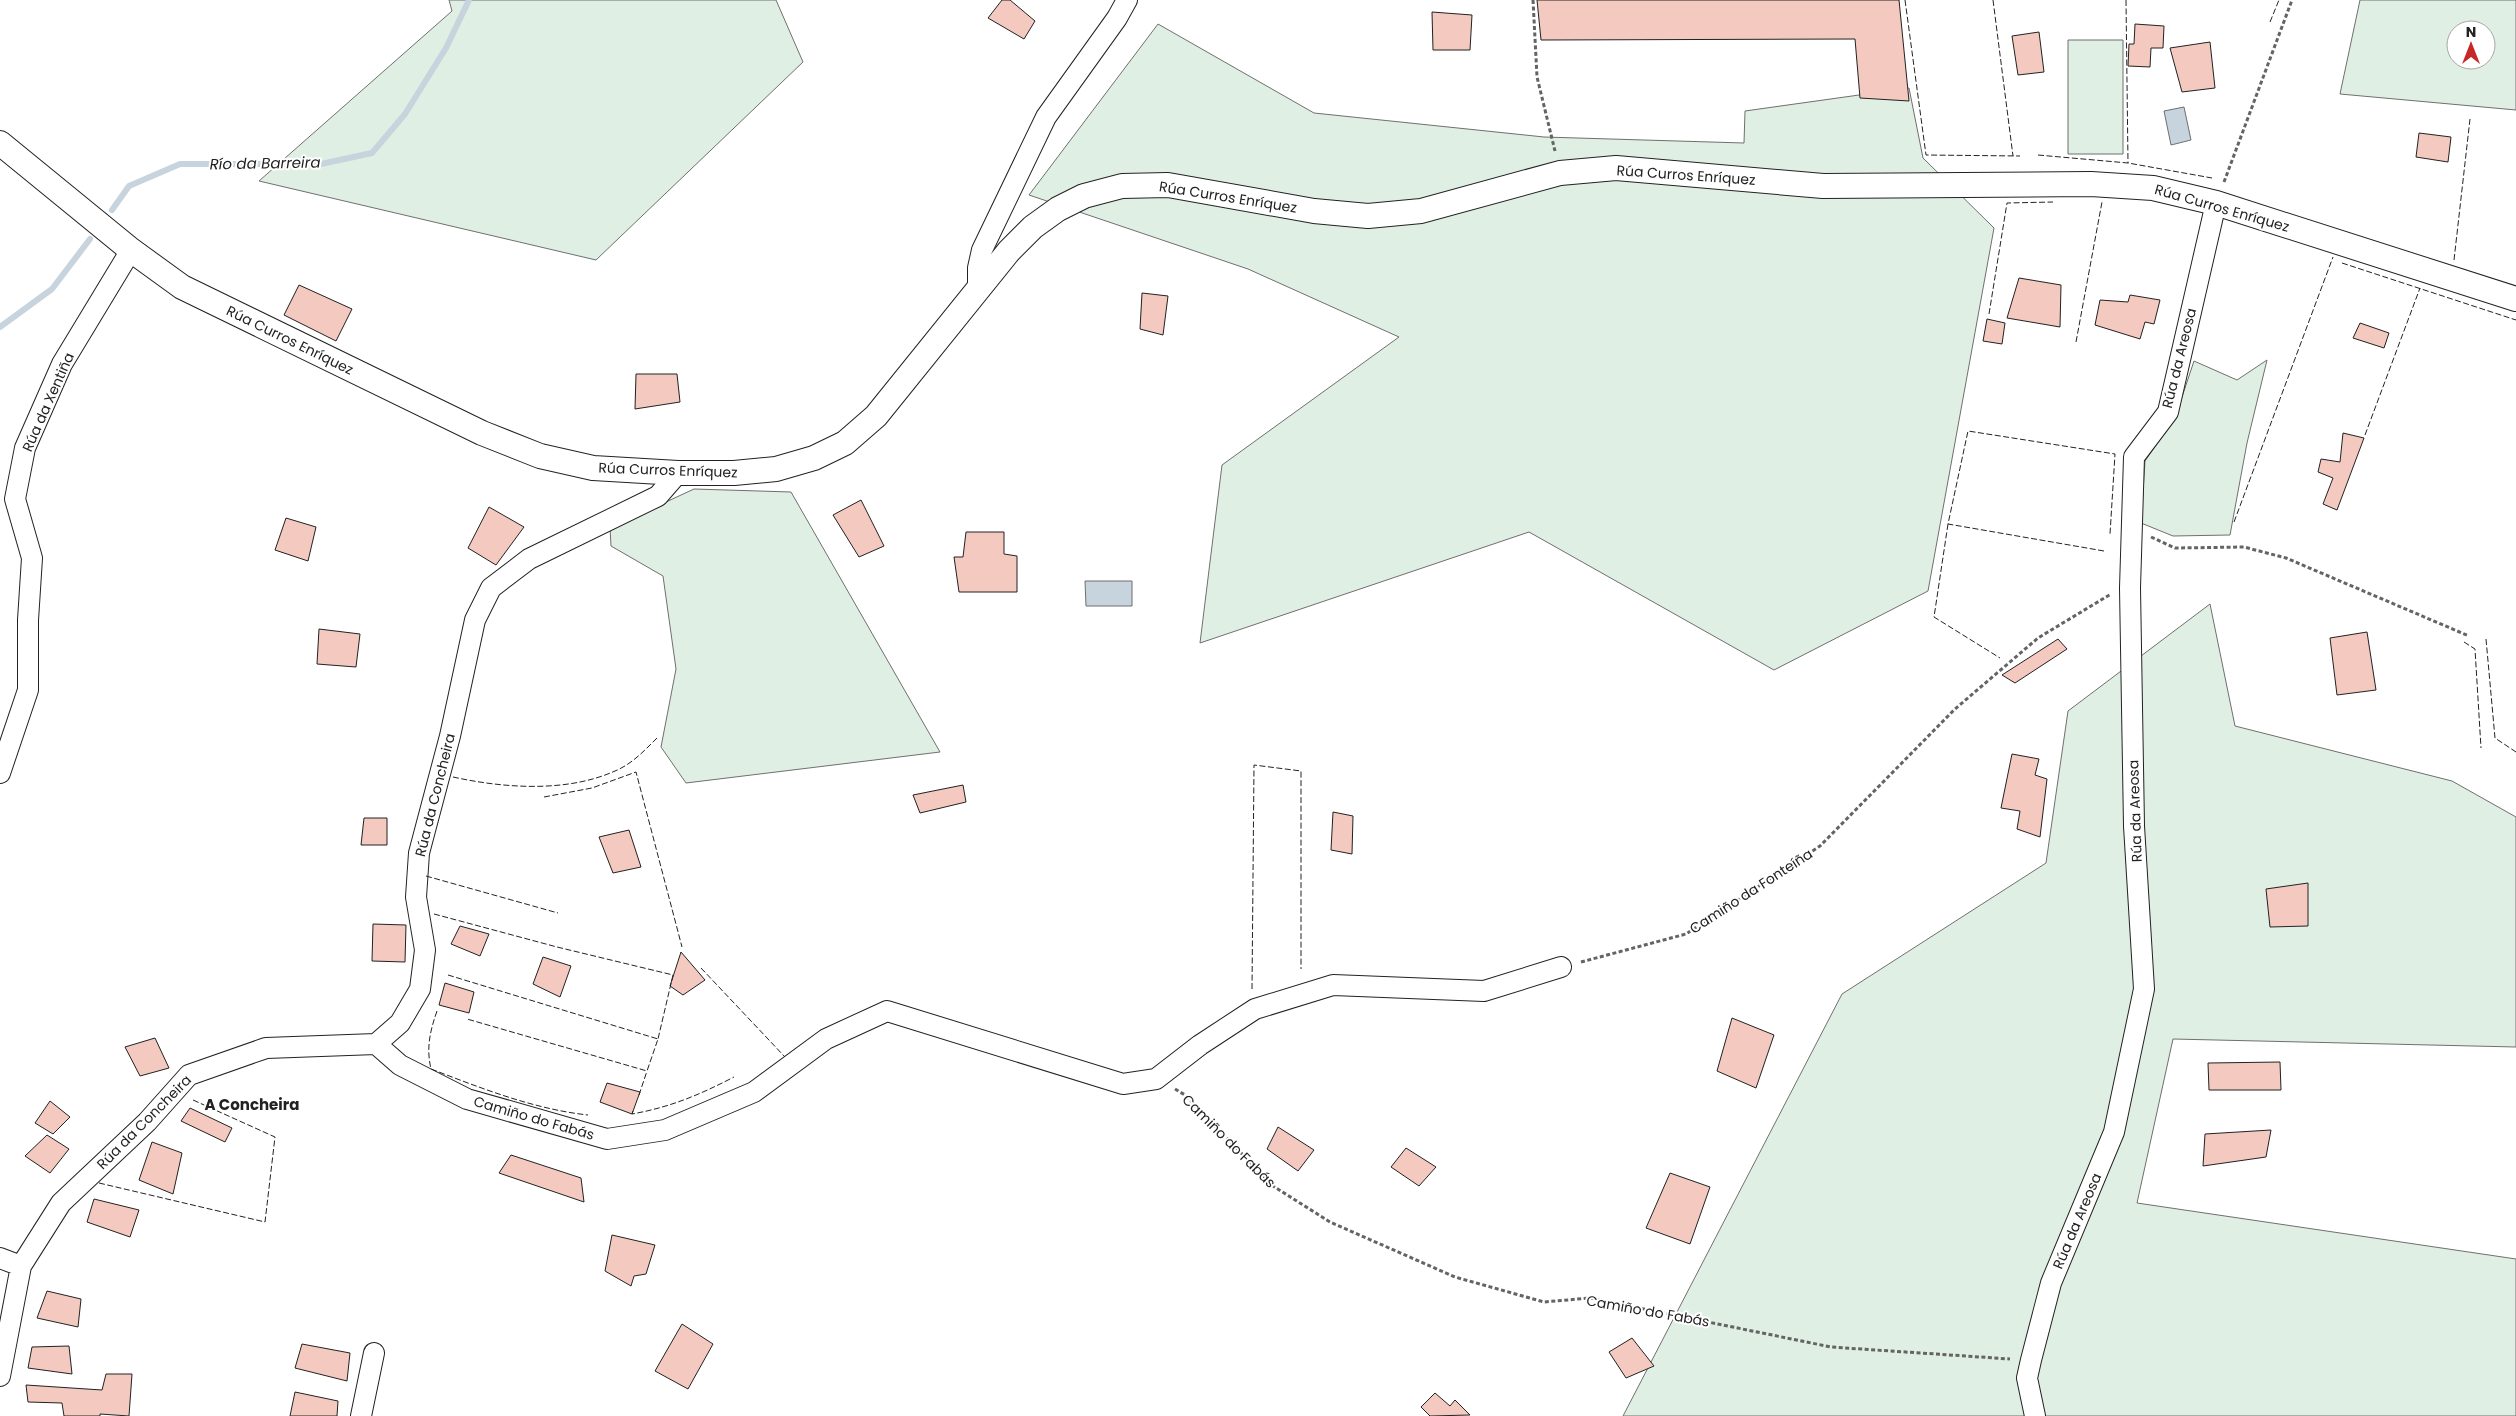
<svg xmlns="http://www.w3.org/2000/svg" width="2516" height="1416" font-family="Poppins,sans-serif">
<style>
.green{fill:#e0efe3;stroke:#6f6f6f;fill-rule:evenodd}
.water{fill:#c7d3dd;stroke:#6f6f6f}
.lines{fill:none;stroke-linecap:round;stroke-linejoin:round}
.stream{stroke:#c7d3dd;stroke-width:6}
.building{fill:#f3c9c0;stroke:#222}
.minor-casing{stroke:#222;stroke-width:22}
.tertiary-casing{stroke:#222;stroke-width:26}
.path{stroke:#646464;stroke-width:3;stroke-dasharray:4 2.5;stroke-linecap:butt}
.minor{stroke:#fff;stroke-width:20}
.tertiary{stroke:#fff;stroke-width:24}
.fence{stroke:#222;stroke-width:1;stroke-dasharray:6 2.5;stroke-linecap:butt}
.labels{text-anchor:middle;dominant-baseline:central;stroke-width:4;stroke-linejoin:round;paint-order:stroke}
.street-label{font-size:14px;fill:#222;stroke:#fff}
.water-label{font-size:15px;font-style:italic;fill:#222;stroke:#fff}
.neighbourhood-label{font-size:15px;font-weight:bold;fill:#222;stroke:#fff}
</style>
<rect width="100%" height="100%" fill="#fff"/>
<path class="green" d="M449 0H776L803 62 596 260 259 181 452 11Z
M2360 0H2516V110L2340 94ZM2456 30H2486V60H2456Z
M1158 24 1314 113 1544 137 1744 143 1745 111 1909 88 1923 158 1994 228 1928 591 1774 670 1529 532 1200 643 1222 465 1399 337 1248 269 1029 195Z
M2068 40H2123V154H2068Z
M2267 360 2247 443 2230 535 2173 536 2141 523 2145 461 2175 418 2194 361 2237 380Z
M694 489 791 492 940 752 686 783 661 747 676 669 663 576 611 546 610 528Z
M2210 604 2235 726 2452 781 2516 817V1047L2173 1039 2137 1203 2516 1259V1416H1623L1842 994 2046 863 2068 711Z"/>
<path class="water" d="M2184 107 2191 140 2171 145 2164 111Z
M1085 581H1132V606H1086Z"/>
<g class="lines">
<path class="stream" d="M112 210 129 186 180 164H321L372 153 405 114 446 48 469 0
M0 327 52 289 90 239"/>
</g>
<path class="building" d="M1002 0H1010L1035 21 1024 39 988 18Z
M1537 0H1899L1909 101 1860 98 1855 39 1541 40Z
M1432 12 1472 15 1470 50H1433Z
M2135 24 2164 26 2163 48H2151L2150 67 2128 66 2129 44H2134Z
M2039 32 2044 72 2018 75 2012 36Z
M2210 42 2215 88 2182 92 2170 48Z
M2419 133 2451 137 2448 162 2416 157Z
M2019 278 2061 285 2060 327 2007 318Z
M299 285 352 309 336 341 284 315Z
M1142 293 1168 296 1163 335 1140 329Z
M2130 295 2160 300 2154 324 2145 322 2140 339 2095 325 2100 300 2128 302Z
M1987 319 2005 323 2002 344 1983 341Z
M2360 323 2389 333 2384 348 2353 338Z
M636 374H677L680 402 635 409Z
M2343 433 2364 438 2337 510 2323 504 2333 478 2318 472 2321 459 2340 462Z
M861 500 884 546 859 557 833 515Z
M489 507 524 527 496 565 468 548Z
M286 518 316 527 308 561 275 550Z
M966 532H1004V554L1017 556V592H959L954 557H963Z
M319 629 360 634 356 667 317 664Z
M2367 632 2376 690 2337 695 2330 638Z
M2058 639 2067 649 2015 683 2002 675Z
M2012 754 2039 759 2035 775 2047 779 2040 837 2017 829 2020 811 2001 808Z
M963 785 966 802 920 813 913 795Z
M1333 812 1353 816 1352 854 1331 850Z
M364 818H387V845H361Z
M629 830 641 867 613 873 599 837Z
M2308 883V926L2270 927 2266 889Z
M373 924 406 925 405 962 372 961Z
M460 926 489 934 480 956 451 944Z
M681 952 705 980 683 995 670 986Z
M543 957 571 966 560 997 533 984Z
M445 983 474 992 469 1013 439 1005Z
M1732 1018 1774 1035 1756 1088 1717 1071Z
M155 1038 169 1068 140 1076 125 1047Z
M2280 1062 2281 1090H2209L2208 1063Z
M607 1083 640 1092 632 1114 600 1102Z
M50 1101 70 1117 53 1134 35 1123Z
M190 1108 232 1128 225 1142 181 1121Z
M1278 1127 1314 1150 1298 1171 1267 1149Z
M2271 1130 2266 1157 2203 1166 2205 1134Z
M47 1135 69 1149 50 1173 25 1156Z
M152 1142 182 1153 173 1194 139 1180Z
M1406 1148 1436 1167 1419 1186 1391 1167Z
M511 1155 581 1178 584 1202 499 1173Z
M1670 1173 1710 1187 1690 1244 1646 1228Z
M94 1199 139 1210 130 1237 87 1222Z
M612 1235 655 1245 646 1274 634 1276 631 1286 605 1271Z
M47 1291 81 1299 78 1327 37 1318Z
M682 1324 713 1344 688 1389 655 1371Z
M1632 1338 1654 1366 1626 1378 1609 1352Z
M302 1344 350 1353 347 1381 295 1368Z
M69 1346 72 1374 28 1368 32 1347Z
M106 1374H132L129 1416 100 1414V1416H64L62 1403 28 1402 26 1385 102 1390Z
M295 1392 338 1401 337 1416H290Z
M1435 1393 1450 1406 1455 1400 1470 1415 1430 1416 1421 1407Z"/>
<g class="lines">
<g class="minor-casing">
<path id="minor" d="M978 290V268L982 250 1046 117 1117 18 1127 0
M0 773 28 690V620L32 558 15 499 25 448 62 364 131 250
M376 1044 400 1065 467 1099 607 1139 665 1130 754 1092 826 1039 887 1011 1123 1084 1156 1079 1200 1045 1255 1009 1333 985 1484 991 1561 967
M0 1258 21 1266
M0 1376 21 1266 61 1203 147 1122 189 1075 266 1048 376 1044 400 1023 420 989 425 950 416 897 419 853 450 736 475 620 491 588 529 559 658 496 678 473
M361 1416 374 1353
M2035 1416 2027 1378 2031 1360 2051 1283 2114 1132 2144 989 2134 826 2130 588 2134 457 2168 412 2216 203"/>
</g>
<g class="tertiary-casing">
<path id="tertiary" d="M0 143 131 250 182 287 482 433 540 456 593 468 678 473H734L776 469 814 458 845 443 876 416 1009 251 1033 227 1058 209 1084 196 1122 186 1168 185 1314 211 1368 216 1421 211 1560 173 1616 168 1823 186 2091 184 2153 188 2216 203 2516 299"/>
</g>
<path class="path" d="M1533 0 1537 77 1555 151
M2224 182 2292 0
M2151 537 2175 548 2244 547 2286 558 2469 636
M1581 962 1686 934 1820 846 1955 709 2038 638 2111 594
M1175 1089 1185 1095 1273 1186 1330 1222 1455 1277 1544 1302 1590 1298 1831 1347 2010 1359"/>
<use href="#minor" class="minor"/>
<use href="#tertiary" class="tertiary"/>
<path class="fence" d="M1905 0 1926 155 2020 156
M1993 0 2013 156
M2126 0 2128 163
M2270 22 2279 0
M2038 155 2128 163 2212 178
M2454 260 2470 119
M2342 263 2516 320
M1989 314 2007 203 2053 202
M2076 342 2102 202
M2365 435 2420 288
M2234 522 2333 257
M1948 524 1934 617 2000 658
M2104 551 1948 524 1968 431 2115 454 2110 534
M2486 639 2495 738 2516 752
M2464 642 2475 649 2481 748
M453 777C503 788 566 793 615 771 632 764 644 751 657 738
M544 797 592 788 636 772 682 947
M426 876 558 913
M434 914 557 947 673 975 658 1039
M701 968 785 1057
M448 975 658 1039 647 1071 467 1019
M1252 989 1254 765 1301 771V969
M437 1011C430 1031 426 1048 431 1069 481 1088 533 1109 588 1115
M639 1095 647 1071
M633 1111 632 1114C671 1107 699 1095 734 1077
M99 1183 265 1222 275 1137 193 1100"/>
</g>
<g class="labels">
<g class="street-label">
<text transform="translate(1686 175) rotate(4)">Rúa Curros Enríquez</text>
<text transform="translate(1228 197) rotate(9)">Rúa Curros Enríquez</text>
<text transform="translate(2222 208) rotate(16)">Rúa Curros Enríquez</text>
<text transform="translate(290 340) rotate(26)">Rúa Curros Enríquez</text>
<text transform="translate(2179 358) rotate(-76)">Rúa da Areosa</text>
<text transform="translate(48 402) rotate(-66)">Rúa da Xentiña</text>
<text transform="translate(668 470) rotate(2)">Rúa Curros Enríquez</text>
<text transform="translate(435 795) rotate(-76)">Rúa da Concheira</text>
<text transform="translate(2135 811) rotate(-92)">Rúa da Areosa</text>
<text transform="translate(1751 891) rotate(-33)">Camiño da Fonteíña</text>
<text transform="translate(534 1118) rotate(16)">Camiño do Fabás</text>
<text transform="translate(144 1122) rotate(-45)">Rúa da Concheira</text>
<text transform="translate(1229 1141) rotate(45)">Camiño do Fabás</text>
<text transform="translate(2077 1221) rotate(-67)">Rúa da Areosa</text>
<text transform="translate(1648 1311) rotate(10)">Camiño do Fabás</text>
</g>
<g class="water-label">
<text transform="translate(265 163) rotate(-1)">Río da Barreira</text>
</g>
<g class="neighbourhood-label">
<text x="252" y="1104">A Concheira</text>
</g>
</g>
<g transform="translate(2471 45)"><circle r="24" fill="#ffffff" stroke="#a7a7a7"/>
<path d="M0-4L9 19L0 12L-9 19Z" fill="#c62828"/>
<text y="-8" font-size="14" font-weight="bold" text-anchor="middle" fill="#222222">N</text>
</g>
</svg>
